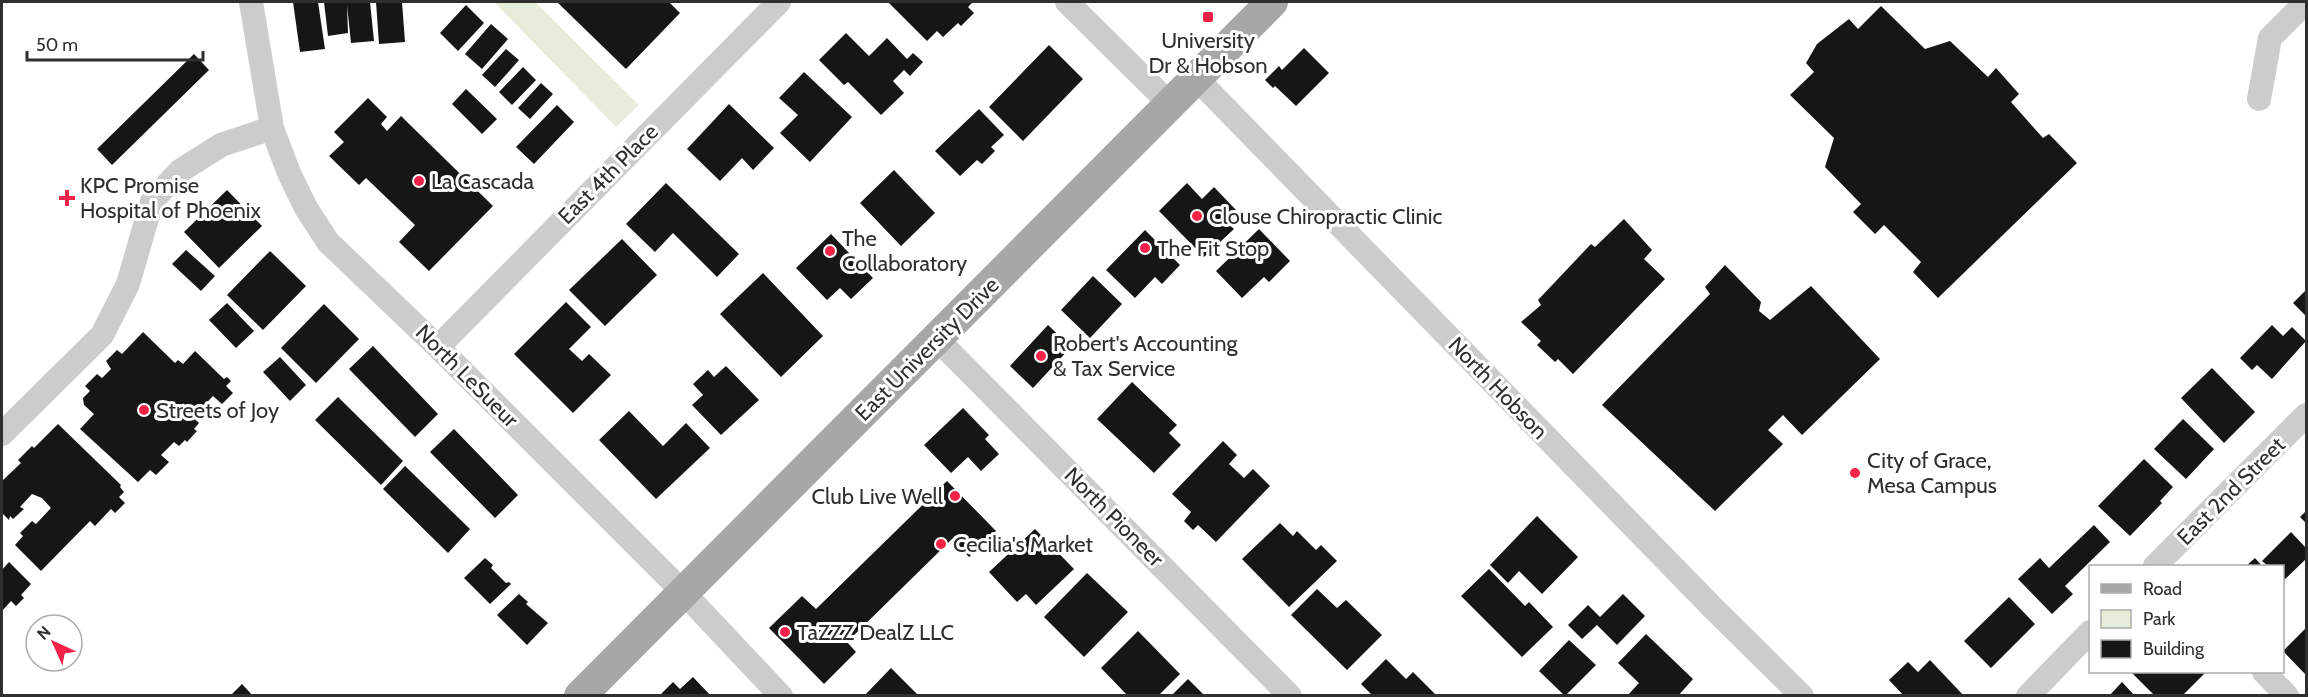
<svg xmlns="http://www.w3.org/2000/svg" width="2308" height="697" font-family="Cabin,sans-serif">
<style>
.green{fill:#e7eddb}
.building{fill:#161616}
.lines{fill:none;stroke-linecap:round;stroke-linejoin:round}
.minor{stroke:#ccc;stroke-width:24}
.major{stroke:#a7a7a7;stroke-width:32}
.poi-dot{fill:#f42248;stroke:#fff;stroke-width:2}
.labels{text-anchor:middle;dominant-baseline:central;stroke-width:6;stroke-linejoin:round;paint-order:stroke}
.poi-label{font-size:22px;fill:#2f2f2f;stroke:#fff;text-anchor:start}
.street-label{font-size:22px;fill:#2f2f2f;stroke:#fff}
</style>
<rect width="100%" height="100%" fill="#fff"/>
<path class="green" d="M494 2H535L639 105 616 127Z"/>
<path class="building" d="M293 2H318L325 49 300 52Z
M324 2H370L374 41 351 43 347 5 348 33 328 36Z
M376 2H402L405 42 379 44Z
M557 2H669L680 13 626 69Z
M888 2H973L968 7 974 13 961 26 958 23 943 37 937 31 927 41Z
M466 5 484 23 458 51 440 33Z
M1881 6 1925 49 1950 41 1988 77 1996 68 2019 94 2011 102 2043 138 2049 134 2077 163 1938 298 1913 272 1921 262 1884 225 1875 234 1853 212 1861 204 1825 167 1834 138 1790 95 1814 72 1806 63 1817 44 1849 19 1858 29Z
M491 24 508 39 482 69 465 54Z
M846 33 869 56 887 38 907 59 913 53 923 62 910 76 904 70 893 81 904 93 881 115 848 82 844 85 819 60Z
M1049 45 1083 79 1023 141 989 107Z
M1304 48 1329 73 1296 106 1275 86 1273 88 1265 80 1279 66 1282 70Z
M506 49 519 60 495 87 482 75Z
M194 54 209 70 112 165 97 149Z
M523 67 536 80 512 105 499 92Z
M804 72 852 117 810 162 780 133 798 115 779 98Z
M541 83 553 94 530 119 518 108Z
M466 89 497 119 482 134 452 104Z
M368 98 387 117 381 124 387 131 401 116 493 206 429 271 399 242 415 225 366 178 359 185 329 156 344 142 334 132Z
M729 104 774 148 753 170 742 158 720 181 687 149Z
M557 105 574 122 534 164 516 147Z
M979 109 1004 135 991 147 995 151 982 164 977 160 960 176 935 151Z
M894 170 935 213 901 246 860 203Z
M666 183 739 254 717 277 673 233 655 252 626 224Z
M1187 183 1202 199 1214 187 1236 210 1225 220 1234 229 1204 257 1159 211Z
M227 190 262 226 219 268 184 232Z
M1624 219 1652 250 1644 259 1665 279 1573 374 1558 359 1555 362 1537 345 1541 341 1521 322 1541 305 1538 300 1591 244 1595 247Z
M1259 229 1290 261 1269 282 1264 277 1242 298 1216 271Z
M1145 230 1180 265 1162 284 1155 277 1135 298 1106 270Z
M831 234 873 278 851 299 840 288 827 300 796 268Z
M622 239 657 275 605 326 569 290Z
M186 250 215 276 201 291 172 264Z
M270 251 306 286 263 330 227 295Z
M1725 265 1761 302 1759 311 1770 320 1811 286 1880 359 1802 435 1783 415 1768 430 1783 444 1715 511 1602 405 1710 294 1705 287Z
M763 273 823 336 781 377 720 314Z
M1093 276 1122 304 1090 338 1061 310Z
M2306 290V316L2293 303Z
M566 302 591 327 569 349 582 361 589 354 611 375 573 413 514 354Z
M227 303 254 331 236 348 209 320Z
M324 304 359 339 316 383 281 348Z
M1048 325 1071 347 1033 388 1010 366Z
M2272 325 2283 336 2292 327 2306 341 2272 379 2257 365 2252 370 2240 358Z
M143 332 175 363 178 360 183 364 195 351 224 379 227 377 231 381 226 386 233 393 222 404 213 396 193 417 199 423 194 429 197 431 187 442 185 440 179 446 174 442 161 455 169 462 156 475 150 470 138 482 80 429 94 414 84 405 83 398 90 391 85 386 97 374 102 378 111 369 106 361 117 350 122 354Z
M373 346 438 414 415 437 349 369Z
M280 357 306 385 290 401 263 372Z
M726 366 759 400 721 435 692 405 703 395 693 384 708 370 714 377Z
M2212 368 2255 412 2224 443 2181 398Z
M1132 382 1177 425 1169 433 1181 445 1154 473 1097 419Z
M338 397 403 461 381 485 315 420Z
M963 408 989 435 985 439 999 454 981 471 968 457 951 473 924 445Z
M629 411 663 446 686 423 710 448 656 499 599 440Z
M2183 419 2214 449 2186 479 2154 449Z
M58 424 121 485 120 487 124 492 119 497 125 503 115 513 111 509 95 526 90 521 41 571 15 545 23 536 20 533 32 521 36 524 51 508 42 498 32 494 20 507 24 509 13 519 10 516 9 520 2 513V481L21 463 18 460 32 446 34 448Z
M454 429 518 495 495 518 430 452Z
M1223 441 1237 455 1229 464 1244 478 1253 469 1270 486 1216 542 1198 525 1193 530 1184 521 1191 512 1172 494Z
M2144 459 2173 487 2160 501 2162 503 2130 536 2098 506Z
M405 466 470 529 448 553 383 489Z
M947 481 996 531 969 557 952 539 847 642 856 652 824 684 769 628 802 596 816 609Z
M2306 511V523L2300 517Z
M1537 516 1578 557 1542 594 1519 571 1508 583 1490 565Z
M1280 523 1293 536 1297 531 1316 550 1321 545 1337 561 1289 607 1242 559Z
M2094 525 2110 542 2065 586 2073 594 2052 614 2018 579 2040 558 2049 568Z
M1035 529 1074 569 1036 605 1026 594 1017 602 989 572Z
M2291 532 2306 548V559L2282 582V566H2268L2262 561Z
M485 558 493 565 491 568 506 583 509 582 511 584 490 604 464 578Z
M2255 558 2262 566H2246Z
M9 562 31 584 21 595 24 598 16 606 11 601 2 611V570Z
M1489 569 1525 606 1529 602 1553 627 1522 657 1461 596Z
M1087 573 1128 612 1084 657 1044 617Z
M1317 589 1337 608 1346 600 1382 635 1347 670 1291 615Z
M519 594 528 602 526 604 548 623 527 645 497 615Z
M1623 594 1645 616 1617 645 1597 625 1582 639 1568 625 1588 605 1600 617Z
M2009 597 2035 624 1991 668 1964 641Z
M2306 628V675L2283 651Z
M1138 631 1180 674 1158 696H1128L1101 668Z
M1646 634 1693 679 1678 696H1627L1639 683 1618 663Z
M1569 640 1596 665 1565 696 1539 671Z
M1386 659 1406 679 1413 672 1437 696H1373L1361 684Z
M1930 660 1964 696H1904L1889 680 1908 662 1918 672Z
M891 668 919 696H864Z
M2133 672H2206L2182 696H2155L2132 673Z
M693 677 711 696H663L661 694 673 682 680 689Z
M1188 679 1205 696H1171Z
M2122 682 2135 696H2109Z
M242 684 253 696H230Z"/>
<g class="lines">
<path class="minor" d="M251 2 272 128 289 173 306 208 328 242 438 347 683 592 781 696
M1067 2 1170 104
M1196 78 1713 608 1802 696
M2259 99 2270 38 2306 2
M937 339 1290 696
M438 347 779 2
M2 434 102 335 128 284 152 201 180 171 221 145 272 128
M2155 566 2306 415
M2264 672 2287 696
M2028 696 2090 632"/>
<path class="major" d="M580 696 1272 2"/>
</g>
<g class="poi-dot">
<rect x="1202" y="11" width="12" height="12" rx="3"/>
<circle cx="419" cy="181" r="6"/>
<path d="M64 189h6v6h6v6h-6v6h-6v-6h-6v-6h6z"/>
<circle cx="1197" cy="216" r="6"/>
<circle cx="1145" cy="248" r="6"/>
<circle cx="830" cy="251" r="6"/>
<circle cx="1041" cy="356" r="6"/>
<circle cx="144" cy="410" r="6"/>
<circle cx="1855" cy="473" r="6"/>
<circle cx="955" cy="496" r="6"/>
<circle cx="941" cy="544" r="6"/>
<circle cx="785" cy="632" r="6"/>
</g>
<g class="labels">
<g class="poi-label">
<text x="1208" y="40" text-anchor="middle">University<tspan x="1208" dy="25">Dr &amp; Hobson</tspan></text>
<text x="431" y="181">La Cascada</text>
<text x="80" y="185">KPC Promise<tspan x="80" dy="25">Hospital of Phoenix</tspan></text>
<text x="1209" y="216">Clouse Chiropractic Clinic</text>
<text x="842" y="238">The<tspan x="842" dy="25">Collaboratory</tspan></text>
<text x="1157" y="248">The Fit Stop</text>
<text x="1053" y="343">Robert's Accounting<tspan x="1053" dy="25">&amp; Tax Service</tspan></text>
<text x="156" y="410">Streets of Joy</text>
<text x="1867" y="460">City of Grace,<tspan x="1867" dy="25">Mesa Campus</tspan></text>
<text x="943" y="496" text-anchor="end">Club Live Well</text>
<text x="953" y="544">Cecilia's Market</text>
<text x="797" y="632">TaZZZ DealZ LLC</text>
</g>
<g class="street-label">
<text transform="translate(608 174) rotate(-45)">East 4th Place</text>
<text transform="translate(927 349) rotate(-45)">East University Drive</text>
<text transform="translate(467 376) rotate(45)">North LeSueur</text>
<text transform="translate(1498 388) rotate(46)">North Hobson</text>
<text transform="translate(2231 491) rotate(-45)">East 2nd Street</text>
<text transform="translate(1114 517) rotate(45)">North Pioneer</text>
</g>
</g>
<rect width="2308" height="697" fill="none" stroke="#2f2f2f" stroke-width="6"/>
<rect x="2089" y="565" width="195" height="108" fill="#ffffff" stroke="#acacac" stroke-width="1.5"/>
<rect x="2101" y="584" width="30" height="9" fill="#a7a7a7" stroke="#acacac" stroke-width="1.5"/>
<text x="2143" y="595" font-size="18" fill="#2f2f2f">Road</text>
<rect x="2101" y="610" width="30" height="18" fill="#e7eddb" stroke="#acacac" stroke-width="1.5"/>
<text x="2143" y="625" font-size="18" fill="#2f2f2f">Park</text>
<rect x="2101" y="640" width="30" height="18" fill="#161616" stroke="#acacac" stroke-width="1.5"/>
<text x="2143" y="655" font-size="18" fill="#2f2f2f">Building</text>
<g transform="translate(54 643) rotate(315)"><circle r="28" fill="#ffffff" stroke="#acacac" stroke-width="1.5"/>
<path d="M0-4.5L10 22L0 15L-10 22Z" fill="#f42248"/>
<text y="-9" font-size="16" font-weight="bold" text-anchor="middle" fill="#2f2f2f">N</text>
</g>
<path d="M27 51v9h176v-9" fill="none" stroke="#2f2f2f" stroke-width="3"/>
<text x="36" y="51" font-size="18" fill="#2f2f2f" stroke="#ffffff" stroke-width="4.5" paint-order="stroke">50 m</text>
</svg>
